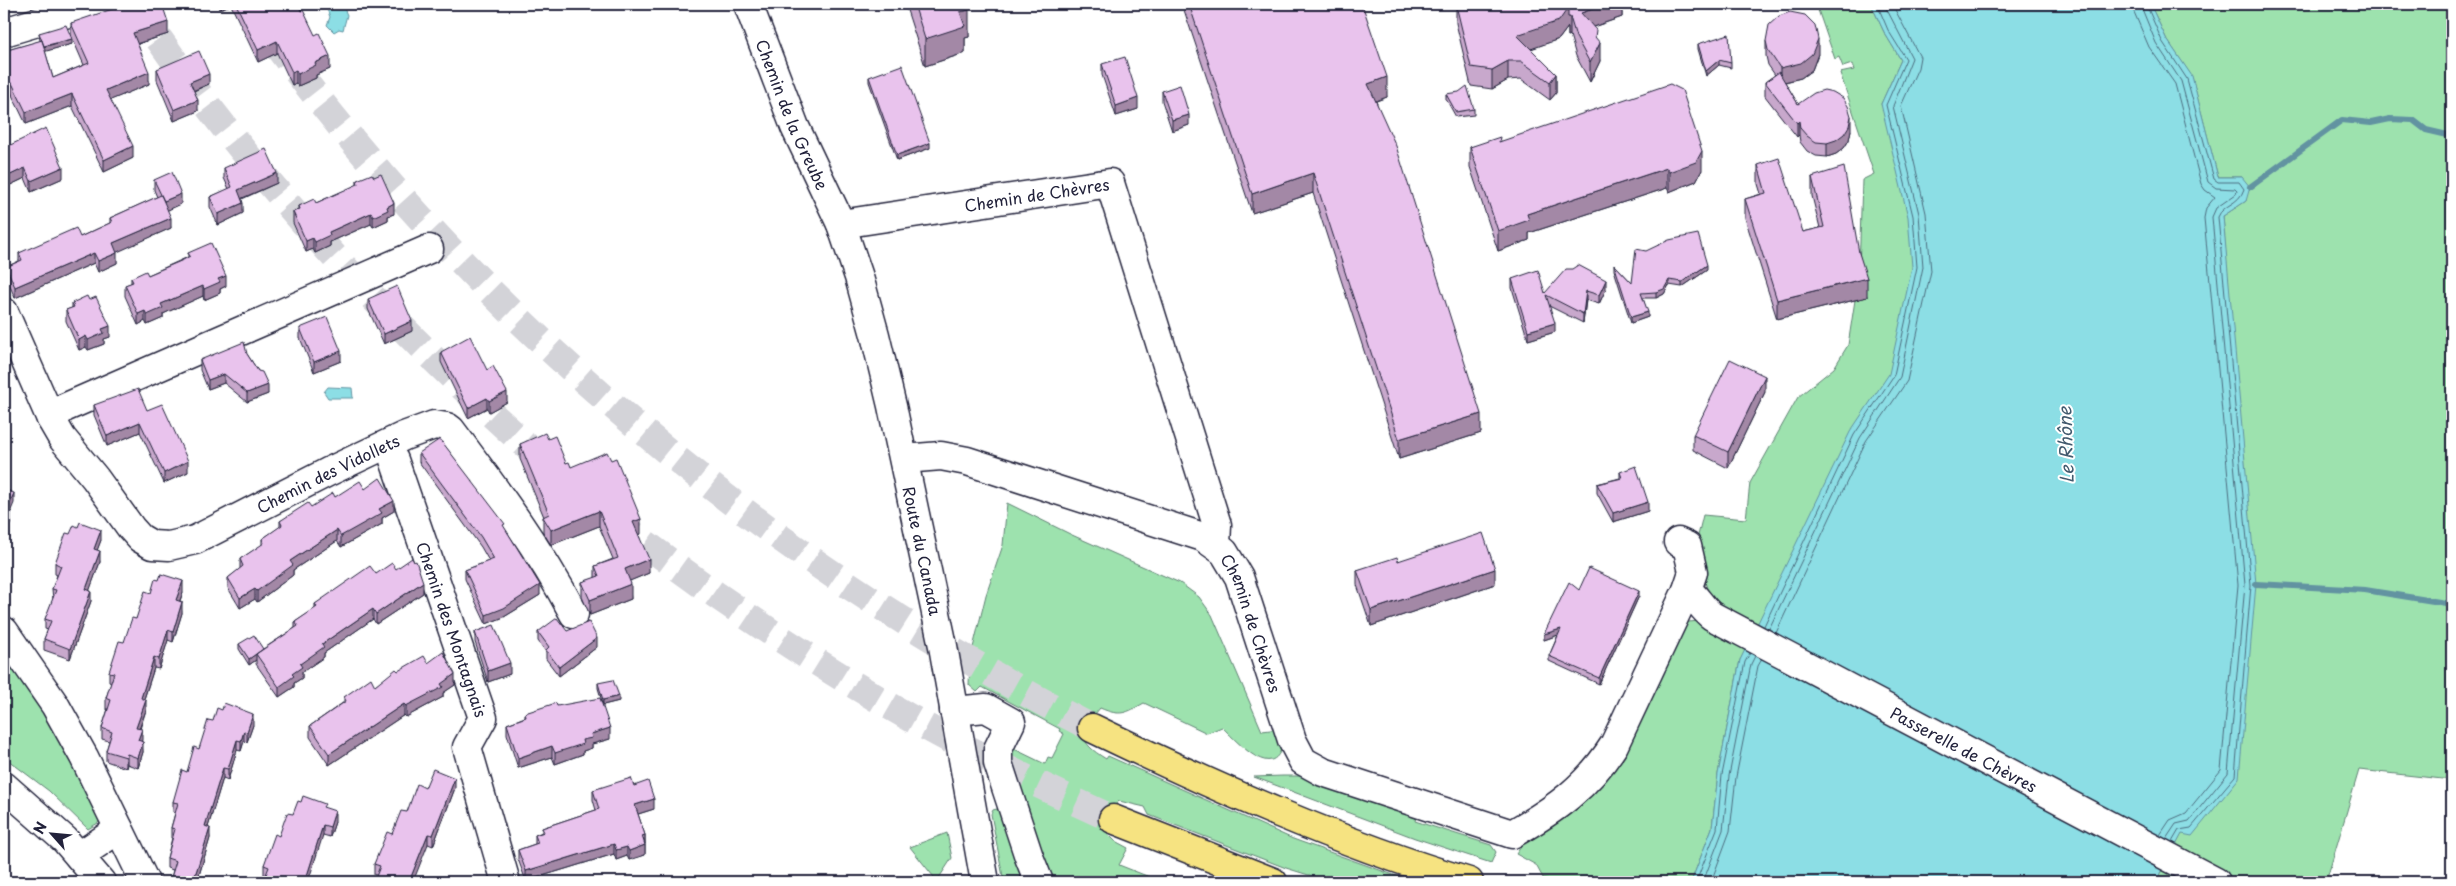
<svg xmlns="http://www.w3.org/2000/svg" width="2456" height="886" font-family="'Playpen Sans',sans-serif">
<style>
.green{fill:#9de2ae;stroke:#608274}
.water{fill:#8cdee5;stroke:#6293a1}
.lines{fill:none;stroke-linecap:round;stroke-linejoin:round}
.shore{stroke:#4c6d7f;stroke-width:1}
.stream{stroke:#6293a1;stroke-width:6}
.highway-tunnel{stroke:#d3d3d8;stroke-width:28;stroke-dasharray:28 14;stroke-linecap:butt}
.minor-casing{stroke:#22223b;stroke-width:31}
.highway-casing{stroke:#22223b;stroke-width:31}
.minor{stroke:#fff;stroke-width:28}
.highway{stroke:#f6e381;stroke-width:28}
.wall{fill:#c8a8cc;stroke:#22223b}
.shaded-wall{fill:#a388a6;stroke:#22223b}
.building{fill:#e9c3ed;stroke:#22223b}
.labels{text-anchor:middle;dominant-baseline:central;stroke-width:4;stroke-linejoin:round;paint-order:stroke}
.street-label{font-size:16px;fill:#22223b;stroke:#fff}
.water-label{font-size:18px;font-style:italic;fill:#425a6e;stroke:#fff}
</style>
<rect width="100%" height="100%" fill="#fff"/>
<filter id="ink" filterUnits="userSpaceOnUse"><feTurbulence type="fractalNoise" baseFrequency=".02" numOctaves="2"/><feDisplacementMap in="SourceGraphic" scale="10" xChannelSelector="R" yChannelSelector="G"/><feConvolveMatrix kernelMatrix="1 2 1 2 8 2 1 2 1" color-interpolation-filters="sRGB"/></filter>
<g filter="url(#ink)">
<path class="green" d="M1814 4H1871L1884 32 1901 60 1881 104 1914 181 1915 368 1740 660 1718 774 1712 828 1691 882H1557L1543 878 1536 865 1516 854 1525 841 1583 798 1677 623 1711 620 1713 608 1705 582 1706 563 1696 544 1703 515 1746 519 1750 483 1798 397 1834 368 1848 345 1855 300 1867 297 1859 272 1862 180 1874 174 1840 73 1854 70 1852 64 1843 67 1839 57 1835 59 1817 7Z
M2150 4H2452V780L2359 770 2326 882H2167L2160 875 2182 833H2185L2229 297 2223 216 2246 201 2242 177H2218L2192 77 2166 38Z
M1007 503 1072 535 1180 583 1199 597 1212 615 1262 731 1279 729 1282 747C1271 782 1235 739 1222 727L1207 733 1144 703C1126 713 1121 717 1100 708 1079 733 1077 741 1106 759L1108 756 1293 839 1413 882H1331L1286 868 1149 815 1145 807 1119 801 1109 812 1103 829 1115 841 1128 848 1119 865 1162 882H1050L1008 766V746L1045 764 1048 757 1052 758 1064 734 1059 731 1060 729 982 687 977 692 969 685 970 660 986 595 1003 545Z
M4 644 25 676 103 820 88 829 49 791 4 757Z
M1283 776H1304L1418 810 1415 821 1491 845 1496 852 1491 863 1415 838 1254 777Z
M997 809 1001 811 1006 833 1026 882H1004L991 814 993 810Z
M947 833 952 858 937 881 910 847Z"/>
<path class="water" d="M325 4H342L347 15 343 30 339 29 334 32 327 25 330 17Z
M1871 4H2150L2166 38 2192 76 2218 177H2242L2250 187 2246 201 2223 216 2256 584 2239 778 2192 836 2182 834 2160 875 2167 882H1691L1712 828 1718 774 1740 660 1850 432 1889 374 1912 267 1908 217 1881 104 1901 60 1884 32Z
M328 387 352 388 353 398H328L324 392Z"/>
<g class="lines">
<path class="shore" d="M2132 4 2134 12 2149 47 2175 84 2201 184 2205 190 2215 197 2206 208 2204 218 2238 585 2221 770 2186 813 2170 820 2160 835
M2140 4 2156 43 2181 81 2208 182 2216 188 2235 189 2237 191 2236 194 2216 208 2212 217 2245 585 2228 773 2189 821 2176 824 2166 839
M2146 4 2162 41 2187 79 2214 179 2218 182H2239L2244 189C2239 205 2223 204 2218 217L2251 585 2235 776 2191 828 2179 830 2172 842
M1764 626 1854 435 1894 375 1917 267 1913 216 1886 105 1906 59 1888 30 1877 4
M1769 629 1860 438 1900 377 1923 267 1919 214 1893 106 1912 58 1884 4
M1776 633 1866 441 1907 381 1931 271 1926 213 1901 106 1918 68 1920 57 1892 4
M1696 882 1717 829 1722 775 1745 662 1750 653
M1703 882 1723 830 1729 776 1751 664 1755 656
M1711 882 1730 831 1736 777 1758 666 1762 659"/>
<path class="stream" d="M2250 187 2342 120 2371 123 2390 119 2413 120 2426 130 2452 136
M2256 584 2365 590 2452 604"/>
<path class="highway-tunnel" d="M135 4C251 178 394 329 550 467
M246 4C470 313 753 554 1092 728
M612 518C706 591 804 657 907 716 974 754 1043 787 1113 819"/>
<g class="minor-casing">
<g id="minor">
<path id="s1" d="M748 4 795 127 841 224 859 277 875 335 892 406 943 646 985 882"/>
<path d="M4 32 98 4"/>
<path id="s2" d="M841 224 1110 183 1217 525 1216 545"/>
<path id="s3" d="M4 312 51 419 62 438 95 478 131 528 140 538 152 545 169 546 195 540 328 472 404 436 434 425 447 427 451 430C496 490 539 548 574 614"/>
<path d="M51 419 64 408 429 249"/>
<path id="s4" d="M904 459 941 456 967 461 1203 537 1224 552 1239 577 1292 740 1303 761 1323 772 1512 834C1556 809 1587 787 1614 745L1687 590 1693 572 1687 546 1678 542"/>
<path id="s5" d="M394 460 483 718 467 747 506 882"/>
<path id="s6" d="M1687 590C1697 597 1702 609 1712 616L2216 882"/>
<path d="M4 631 55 705 84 757 145 882"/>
<path d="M954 711 986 708 1011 722 998 749V763L1029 857 1039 882"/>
<path d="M4 786 65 840 101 882"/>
<path d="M79 856 119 829"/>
</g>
</g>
<g class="highway-casing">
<path id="highway" d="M1092 728C1214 787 1340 843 1469 882
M1113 819 1273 882"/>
</g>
<use href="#minor" class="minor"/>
<use href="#highway" class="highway"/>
</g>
<path class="wall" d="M218 4H298L330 69 316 75V78L298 86 296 83 292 85 277 53 258 62 231 5 219 9Z
M905 4H967L969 37 965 38V53L925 66Z
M1182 4H1362L1387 97 1376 101 1481 433 1399 459 1313 193 1252 213Z
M1622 4V17L1593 27 1600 61 1590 82 1576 56 1570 35 1568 36V27L1559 39 1530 49 1556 74V93L1550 100 1521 79 1508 80 1492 89 1471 86 1456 23V5Z
M71 23 168 34 138 44 149 84 110 100 133 158 104 172 72 106 26 124 12 95 4 51 40 41 39 33 72 44 45 51 53 78 84 65 71 35Z
M1766 41 1818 54 1812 70 1801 78 1785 82 1798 104 1851 130 1849 140 1844 148 1836 154 1827 157 1816 156 1807 151 1800 142 1799 135 1797 137 1765 96V82L1775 75 1768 65 1766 56Z
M1698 44 1731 63V68L1719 65 1706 76 1698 49Z
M1102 64 1138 109 1116 116 1102 75Z
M157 69 209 84 194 91 198 111 174 121 157 80Z
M869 77 930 148 897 160 869 82Z
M1162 91 1189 125 1172 131 1162 101Z
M1446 94 1474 109V115L1456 117 1446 99Z
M1500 141 1702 170 1696 181 1669 192 1667 188 1529 233V240L1498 251 1470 167V147Z
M4 148 63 178 31 192 25 178 4 188Z
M1758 165 1803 232 1820 228 1812 196V177L1859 253 1867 297 1777 319 1745 218V199L1761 194 1758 184Z
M224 168 277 183 242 199 243 213 218 225 210 207V197L229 189 224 178Z
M154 180 181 204 167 210 171 228 116 252 117 263 98 272 94 263 15 298 6 277V267L19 261V253L80 237 110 223V218L157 197 154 190Z
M357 180 394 214 388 216V220L373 227 371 224 330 242V246L315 253 313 249 306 252 293 223V212L299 210V206L316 203 357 185Z
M188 253 226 286 220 289V293L204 300 203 296 163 314V318L147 325 145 321 138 325 125 296V285L131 283V278L148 275 188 257Z
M1614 264 1632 283 1707 270 1682 287 1669 285 1664 294 1656 298H1643L1648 317 1631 323 1614 270Z
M1512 279 1545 293 1606 289 1599 304 1586 300 1583 323 1549 306 1555 332 1528 340 1512 288Z
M368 299 412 331 384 344 368 309Z
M89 300 110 337 104 339V344L88 350 86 347 79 350 66 321V310L72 308V303Z
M300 328 341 361 314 372 300 338Z
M441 352 487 370 507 402 489 412 487 408 468 418 441 362Z
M247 354 258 371 268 394 247 402 224 383 208 389 200 370V360Z
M1765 392 1728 468 1693 450V435Z
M94 405 147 410 188 472 164 483 140 432 107 446 94 415Z
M548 439 566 463 571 467 641 534 639 535 649 573 629 581 631 599 590 615 582 597V582L595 578V566L613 559 599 526 551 545 543 532V517H544L520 459V444Z
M419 453 505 530 540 595 504 617 486 624 465 579V570L489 561 481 547 419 462Z
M1620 472 1648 511 1613 522 1597 493V484L1620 478Z
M365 489 394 511 382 518V524L341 547 337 541 293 570V575L257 602 255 599 240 608 228 588V578L240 569V559L262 545V539L280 527V521L335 497Z
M70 534 101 540 97 550 100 562 89 591 91 601 70 659 44 650V639L48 630 45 629V619L53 600 52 589 57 575 55 574V563Z
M1398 561 1495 584 1371 626 1357 585V570Z
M396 569 423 593 376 624 373 619 324 653V657L302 672V678L294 683V687L279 697 256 664V660L249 665 239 649V644L263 649 295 628V622L315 609V604L376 574Z
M159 580 183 592 180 601 182 613 173 642 168 640 159 669 154 668 144 699 146 710 140 729 143 752 138 768 127 764 126 768 106 761V751L109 741 102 739V728L108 709H106V698L111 683 109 682V672L136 619 151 593Z
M1579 590 1639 596 1599 684 1549 661V656L1558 635 1544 640Z
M567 631 597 647 559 676 546 659V652L538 641V632Z
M475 632 510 674 488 682 475 642Z
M428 663 455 685 443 693V697L406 717 404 715 329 765 310 737V726L344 702V697L375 686 398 671Z
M598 683 619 701 603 705 598 688Z
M557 706 610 739 592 744V748L583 751V754L555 764 552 757 518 768 507 734V724L525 717V713Z
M213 721 253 725 247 742 244 741 241 751 237 750 228 780 223 778 208 827 210 838 197 882H170L173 870 167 868V858L172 838H171V828L175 813 173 812V802L187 772Z
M634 786 654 809 638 814 645 835V855L629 860 627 856 616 860 614 854 526 881 518 859V850L535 844V835L542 832V828L596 810 593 800V790Z
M425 788H455L433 846 428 844 377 875H374V864L392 834 407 812Z
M325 808 335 822 330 837 323 835 265 876H264V865L279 836 293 814Z"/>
<path class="shaded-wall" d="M219 4H231V5L219 9Z
M1607 4H1622V17L1581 31V13Z
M1568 8 1570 17V35L1568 36V27L1559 39 1517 54V35Z
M969 10V37L965 38V53L925 66V39L960 12Z
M168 22V34L133 45V33Z
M72 39V44L43 52V47Z
M1818 39V54L1812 70 1801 78 1780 83V68Z
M277 41V53L258 62V50Z
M1600 43V61L1590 82V63Z
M330 56V69L316 75V78L298 86V74L315 63Z
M1719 60V65L1706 76V71Z
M1508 61V80L1492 89V70Z
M296 70V83L292 85V72Z
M149 72V84L106 102V90Z
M209 74V84L190 92V82Z
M1556 74V93L1550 100V82Z
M1387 77V97L1368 104V84Z
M12 83V95L4 97V85Z
M72 94V106L26 124V112Z
M1138 98V109L1116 116V106Z
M198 100V111L174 121V110Z
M1189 115V125L1172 131V120Z
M1851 116V130L1849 140 1844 148 1836 154 1827 157V143Z
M1799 121V135L1797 137V123Z
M930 143V148L897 160V155Z
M133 146V158L104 172V160Z
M1702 151V170L1696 181 1669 192V172Z
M63 167V178L31 192V181Z
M25 168V178L4 188V178Z
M1667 168V188L1529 233V240L1498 251V231L1527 214Z
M277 173V183L238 200V190Z
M1313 173V193L1252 213V194Z
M181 194V204L164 212V201Z
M243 203V213L218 225V214Z
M394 203V214L388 216V220L373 227V217L387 207Z
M371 213V224L330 242V246L315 253V242L329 232Z
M171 218V228L113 254V243Z
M313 238V249L306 252V241Z
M94 253V263L15 298V287Z
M117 253V263L98 272V261Z
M1707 265V270L1682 287V282Z
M226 276V286L220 289V293L204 300V289L218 279Z
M1867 278V297L1777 319V300Z
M1606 280V289L1599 304V295Z
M1669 280V285L1664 294 1656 298V292Z
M203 286V296L163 314V318L147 325V315L161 304Z
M1586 291V300L1583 323V314Z
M145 311V321L138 325V314Z
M1648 312V317L1631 323V317Z
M412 321V331L384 344V334Z
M1555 323V332L1528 340V331Z
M110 326V337L104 339V344L88 350V340L102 329Z
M86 336V347L79 350V340Z
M341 351V361L314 372V362Z
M224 374V383L208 389V380Z
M1765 376V392L1728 468V452Z
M268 385V394L247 402V393Z
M507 392V402L489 412V401Z
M487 398V408L468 418V408Z
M1481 414V433L1399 459V439Z
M140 422V432L107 446V436Z
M188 461V472L164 483V473Z
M14 493V503L7 520V509Z
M394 501V511L382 518V524L341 547V536L379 509Z
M1648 502V511L1613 522V513Z
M11 511V521L4 540V529Z
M599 511V526L551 545V530Z
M641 519V534L633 537V522Z
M101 530V540L94 559V549Z
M337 530V541L293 570V575L257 602V591L290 561Z
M100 551V562L86 600V589Z
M649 559V573L625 583V569Z
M1495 569V584L1371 626V610Z
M183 581V592L176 611V600Z
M423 582V593L376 624V614Z
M631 584V599L590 615V600Z
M540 585V595L504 617 486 624V615Z
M255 589V599L240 608V598Z
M91 591V601L70 659V649Z
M1639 591V596L1599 684V678Z
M182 602V613L173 642V632Z
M373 609V619L324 653V657L302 672V678L294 683V687L279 697V687L292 674 300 664 322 644Z
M1561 629V634L1544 640V634Z
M168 630V640L159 669V659Z
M597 638V647L559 676V667Z
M256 654V660L249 665V659Z
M154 657V668L141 708V698Z
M510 663V674L488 682V671Z
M455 674V685L443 693V697L406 717V706Z
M619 696V701L603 705V700Z
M146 700V710L136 738V728Z
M404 704V715L329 765V754Z
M253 714V725L247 742V732Z
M610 728V739L592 744V748L583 751V754L555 764V753L582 740 591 734Z
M142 729V740L138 751V740Z
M244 731V741L241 751V741Z
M237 740V750L228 780V769Z
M143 742V752L138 768V758Z
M552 746V757L518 768V758Z
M127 754V764L126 768V757Z
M223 768V778L205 837V826Z
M455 778V788L433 846V835Z
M654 799V809L635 815V805Z
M335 811V822L330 837V827Z
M323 825V835L308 882H305Z
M210 828V838L197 882H193Z
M428 834V844L413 882H409Z
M645 835V844L642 836Z
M614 844V854L526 881V871Z
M645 845V855L629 860V851Z
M627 847V856L616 860V850Z"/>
<path class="building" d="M127 4H162L168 22 133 33 149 72 106 90 133 146 104 160 72 94 26 112 12 83 4 85V51L42 40 53 78 89 63 71 23Z
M236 4H298L301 11 303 10 315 35 319 33 330 56 315 63 316 65 298 74 296 70 292 72 277 41 258 50Z
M914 4H967L969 10 960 12 965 26 925 39Z
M1189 4H1362L1387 77 1368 84 1396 146 1481 414 1399 439 1313 173 1252 194Z
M1459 4H1607L1581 13 1596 30 1595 37 1600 43 1590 63 1576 37 1570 17H1568V8L1559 21 1517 35 1556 74 1550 82 1521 61H1508L1492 70 1471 67 1456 5Z
M1790 12 1805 15 1815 25 1818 39 1812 54 1801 63 1780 68 1768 50 1766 41 1769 25 1779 16Z
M66 25 72 39 44 46 39 33Z
M1729 34 1731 63 1719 60 1706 71 1698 44Z
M199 51 209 74 190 82 198 100 174 110 157 69Z
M1125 57 1138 98 1116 106 1102 64Z
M902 65 930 143 897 155 869 77Z
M1779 72 1798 104 1814 93 1824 90 1833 92 1843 98 1848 106 1851 116 1849 126 1844 134 1836 140 1827 143 1816 142 1807 136 1800 128 1799 121 1797 123 1765 82Z
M1670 84 1682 90 1702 151 1696 162 1669 172 1667 168 1527 214 1529 220 1498 231 1470 147 1500 137 1499 142Z
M1180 85 1189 115 1172 120 1162 91Z
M1467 86 1474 109 1456 112 1446 94 1459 92Z
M46 128 63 167 31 181 25 168 4 178V148Z
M266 149 277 173 238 190 243 203 218 214 210 197 232 187 224 168Z
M1779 158 1803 232 1824 227 1812 177 1844 167 1859 253 1867 278 1777 300 1745 199 1766 193 1758 165Z
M172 172 181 194 164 201 154 180Z
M372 174 374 177 381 174 394 203 387 207 388 210 373 217 371 213 329 232 330 235 315 242 313 238 306 241 293 212 300 209 299 206 314 199 316 203 358 184 357 180Z
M161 195 171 218 113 243 117 253 98 261 94 253 15 287 6 267 22 260 19 253 76 228 80 237 112 222 110 218Z
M1698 234 1707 265 1682 282 1669 280 1664 289 1656 292 1641 293 1648 312 1631 317 1614 264 1632 283 1636 249 1646 251 1669 240Z
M211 243 226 276 218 279 220 282 204 289 203 286 161 304 163 308 147 315 145 311 138 314 125 285 133 282 131 278 146 271 148 275 183 260 190 256 188 253Z
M1578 265 1606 280 1599 295 1586 291 1583 314 1546 295 1555 323 1528 331 1512 279 1538 270 1545 293 1566 269H1572Z
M397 286 412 321 384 334 368 299Z
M87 296 89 300 96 297 110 326 102 329 104 333 88 340 86 336 79 340 66 310 74 307 72 303Z
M327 317 341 351 314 362 300 328Z
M470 336 487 370 493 366 507 392 489 401 487 398 468 408 441 352Z
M244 342 247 354 258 371 262 372 268 385 247 393 224 374 208 380 200 360Z
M1730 359 1765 376 1728 452 1693 435Z
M138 389 147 410 162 404 188 461 164 473 140 422 107 436 94 405Z
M545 433 548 439 555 436 566 463 569 462 571 467 607 452 611 460 616 458 641 519 633 522 649 559 625 569 631 584 590 600 582 582 599 576 595 566 618 558 599 511 551 530 543 517 549 514 520 444Z
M440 439 505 524 503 525 540 585 504 608 486 615 465 570 494 559 481 537 419 453Z
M1636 466 1648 502 1613 513 1597 484 1622 478 1620 472Z
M380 478 394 501 379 509 382 513 341 536 337 530 290 561 293 565 257 591 255 589 240 598 228 578 243 566 240 559 264 543 262 539 282 525 280 521 308 503 311 507 333 493 335 497 360 481 365 489Z
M4 489 14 493 7 509 11 511 4 529Z
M80 522 101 530 94 549 100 551 86 589 91 591 70 649 44 639 51 621 45 619 56 590 52 589 61 566 55 563 66 533 70 534 74 525 78 527Z
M1483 533 1495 569 1371 610 1357 570 1397 557 1398 561Z
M412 558 414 562 416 561 423 582 376 614 373 609 322 644 324 647 300 664 302 667 292 674 294 676 279 687 256 654 298 626 295 622 317 607 315 604 370 566 376 574 392 563 396 569Z
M1589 568 1639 591 1599 678 1549 656 1561 629 1544 634 1569 582 1579 590Z
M161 574 183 581 176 600 182 602 173 632 168 630 159 659 154 657 141 698 146 700 136 728 142 729 138 740 143 742 138 758 127 754 126 757 106 751 112 732 102 728 111 700 106 698 114 673 109 672 119 641 124 642 132 618 136 619 145 591 151 593 155 579 159 580Z
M557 618 567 631 589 622 597 638 559 667 546 650 549 647 538 632Z
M494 625 510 663 488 671 475 632Z
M254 635 263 649 249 659 239 644Z
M443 652 455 674 441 684 443 687 406 706 404 704 329 754 310 726 346 701 344 697 371 678 375 686 396 669 398 671 424 656 428 663Z
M613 680 619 696 603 700 598 683Z
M600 698 610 728 591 734 592 738 582 740 583 744 555 753 552 746 518 758 507 724 526 717 525 713 556 703 557 706Z
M224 703 253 714 247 732 244 731 241 741 237 740 228 769 223 768 205 826 210 828 193 882H176L170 881 176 861 167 858 175 829 171 828 178 803 173 802 182 770 187 772 194 747 199 749 208 720 213 721 217 708 222 710Z
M433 769 455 778 433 835 428 834 409 882H374L380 866 374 864 387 832 392 834 401 811 407 812 417 784 425 788Z
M631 778 634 786 648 781 654 799 635 805 645 835 642 836 645 845 629 851 627 847 616 850 614 844 526 871 518 850 538 843 535 835 544 832 542 828 599 809 593 790Z
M303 796 325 804 323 807 335 811 330 827 323 825 305 882H263L269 867 264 865 275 834 279 836 287 813 293 814 298 801 301 802Z"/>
</g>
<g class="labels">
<g class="street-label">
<text stroke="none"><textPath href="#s1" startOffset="119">Chemin de la Greube</textPath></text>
<text stroke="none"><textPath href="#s2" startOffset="198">Chemin de Chèvres</textPath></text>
<text stroke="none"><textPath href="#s3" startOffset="472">Chemin des Vidollets</textPath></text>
<text stroke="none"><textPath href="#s1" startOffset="576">Route du Canada</textPath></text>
<text stroke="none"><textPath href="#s4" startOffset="414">Chemin de Chèvres</textPath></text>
<text stroke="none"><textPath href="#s5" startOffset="179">Chemin des Montagnais</textPath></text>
<text stroke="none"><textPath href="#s6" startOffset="321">Passerelle de Chèvres</textPath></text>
</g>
<g class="water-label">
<text transform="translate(2065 445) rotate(-92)">Le Rhône</text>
</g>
</g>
<rect width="2456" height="886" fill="none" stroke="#fff" stroke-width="20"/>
<rect x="10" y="10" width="2436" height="866" fill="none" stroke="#22223b" stroke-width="2" filter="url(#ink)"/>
<g transform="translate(52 834) rotate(297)" stroke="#ffffff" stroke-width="4" paint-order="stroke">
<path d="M0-4L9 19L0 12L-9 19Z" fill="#22223b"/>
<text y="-8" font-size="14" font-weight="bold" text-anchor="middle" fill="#22223b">N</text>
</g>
</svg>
